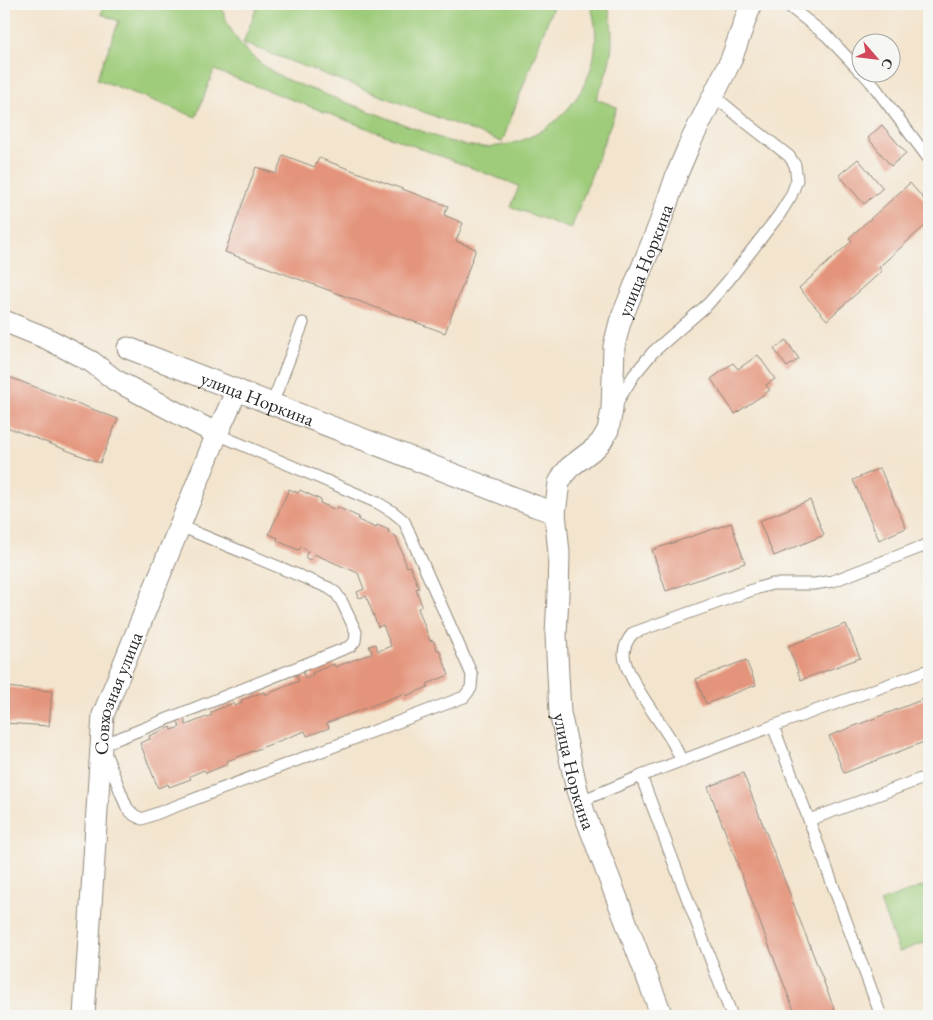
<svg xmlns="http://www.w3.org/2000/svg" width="933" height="1020" font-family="'EB Garamond',serif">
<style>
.green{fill:#9fcc7a;stroke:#657c52}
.building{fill:#e4947b}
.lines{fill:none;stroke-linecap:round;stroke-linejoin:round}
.lane-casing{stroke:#8f887c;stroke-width:13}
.street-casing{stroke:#8f887c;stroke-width:23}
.lane{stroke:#fff;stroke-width:11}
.street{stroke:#fff;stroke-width:21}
.labels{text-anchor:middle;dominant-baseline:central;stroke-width:4;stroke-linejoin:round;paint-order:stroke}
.street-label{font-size:19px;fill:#2b2b2b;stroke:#f6f6f2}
</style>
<rect width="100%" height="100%" fill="#f6f6f2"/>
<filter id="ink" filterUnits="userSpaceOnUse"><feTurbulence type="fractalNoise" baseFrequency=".02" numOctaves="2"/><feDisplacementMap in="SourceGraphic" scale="10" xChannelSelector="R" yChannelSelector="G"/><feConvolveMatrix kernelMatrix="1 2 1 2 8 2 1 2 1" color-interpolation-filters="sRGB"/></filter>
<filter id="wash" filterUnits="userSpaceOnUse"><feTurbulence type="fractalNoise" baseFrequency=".0096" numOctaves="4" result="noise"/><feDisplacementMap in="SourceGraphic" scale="20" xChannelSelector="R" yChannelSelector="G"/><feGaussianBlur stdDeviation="1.12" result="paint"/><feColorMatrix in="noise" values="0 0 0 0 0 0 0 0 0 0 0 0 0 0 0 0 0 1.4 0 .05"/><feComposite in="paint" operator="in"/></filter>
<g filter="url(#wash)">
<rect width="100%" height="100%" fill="#f3e4cd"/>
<path class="green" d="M105 4H221C230 41 256 65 290 81L445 140C462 145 480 149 498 146 564 138 613 69 590 4H608C616 42 612 64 596 99L617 107 571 229 511 207 519 186 214 70 196 117 97 79 119 21 101 14Z
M258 4H554L502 142 243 43Z
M929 884V941L899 952 880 902Z"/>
<g id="blocks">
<path class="building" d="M882 125 906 153 891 166 868 138Z
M283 155 315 167 319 158 448 206 444 215 463 223 456 241 476 249 445 333 225 252 256 167 276 174Z
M858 159 883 188 864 204 839 175Z
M910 183 929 205V222L879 267 882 271 827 320 799 288 852 241 849 238Z
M786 340 799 359 787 367 774 349Z
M758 355 775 379 766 385 770 390 735 414 711 379 733 363 738 369Z
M4 375 118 419 100 463 4 426Z
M880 468 906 528 879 540 853 480Z
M289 489 298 493 300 490 321 500 320 503 336 510 337 507 359 517 358 520 376 528 377 525 389 530 388 533 396 536 407 567 410 566 419 588 416 589 422 606 418 608 430 641 433 640 437 650 439 649 449 675 427 684 428 687 406 696 405 693 327 723 329 728 307 736 305 731 227 761 228 764 206 773 204 770 190 776 191 779 169 787 168 784 158 788 140 743 150 739 149 736 171 727 172 730 180 727 177 720 184 718 186 725 212 715 211 712 233 703 235 706 242 703 241 700 264 692 265 695 299 681 296 675 303 672 305 679 313 676 312 673 334 664 335 667 372 653 369 646 376 644 378 651 391 646 383 625 378 627 366 596 359 598 357 592 364 589 358 573 314 554 311 560 305 558 308 551 301 547 299 550 277 541 278 538 269 534Z
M810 500 824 535 774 556 759 521Z
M731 523 745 563 666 591 652 550Z
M846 624 860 658 801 680 788 646Z
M746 660 756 685 706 704 696 679Z
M4 687 52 691 49 726 4 723Z
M929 697V740L844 773 829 736Z
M743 773 837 1016H796L708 787Z"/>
</g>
</g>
<g filter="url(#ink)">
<use href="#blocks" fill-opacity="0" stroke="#8f887c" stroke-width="1"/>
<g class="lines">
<g class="lane-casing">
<path id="lane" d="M786 4 827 36 860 71
M862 72 871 82 929 159
M272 404 303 323
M616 404 634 375 653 352 708 304 728 281 779 215 791 196 797 180 795 165 789 156 748 124 714 96
M180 526 329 588 336 593 342 602 356 632 355 641 351 646 102 745 127 808 134 815 142 819 464 697 471 688 472 675 404 521 393 512 378 503 217 434
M682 761C679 755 676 749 673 743 662 723 624 676 624 654 624 646 628 639 633 633L758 588 772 584H814L833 581 929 544
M641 776 732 1016
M581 801 641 776 773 726
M809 820 773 726 929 670
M881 1016 809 820 929 776"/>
</g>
<g class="street-casing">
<g id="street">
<path d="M4 321 46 338 92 362 115 380 217 434"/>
<path id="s1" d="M128 348 535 506 555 513 559 553 558 595 556 635 560 713 577 790 585 815 662 1016"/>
<path id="s2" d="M555 513 559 483 564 474 570 467 595 448 601 442 608 430 612 410 614 346 620 322 660 223 677 174 691 141 731 60 751 4"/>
<path id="s3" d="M84 1016 103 715 217 434 237 390"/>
</g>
</g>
<use href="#lane" class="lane"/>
<use href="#street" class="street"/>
</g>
</g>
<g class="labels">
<g class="street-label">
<text stroke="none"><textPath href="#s2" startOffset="279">улица Норкина</textPath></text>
<text stroke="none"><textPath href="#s1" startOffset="139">улица Норкина</textPath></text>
<text stroke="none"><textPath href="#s3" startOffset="326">Совхозная улица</textPath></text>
<text stroke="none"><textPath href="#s1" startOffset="718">улица Норкина</textPath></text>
</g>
</g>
<rect width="933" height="1020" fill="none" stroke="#f6f6f2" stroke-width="20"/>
<g transform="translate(876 58) rotate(118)"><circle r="24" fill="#f6f6f2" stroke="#a5a5a2"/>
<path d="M0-4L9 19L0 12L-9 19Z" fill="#d1495b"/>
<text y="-8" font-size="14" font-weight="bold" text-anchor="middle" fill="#2b2b2b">С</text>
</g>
</svg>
